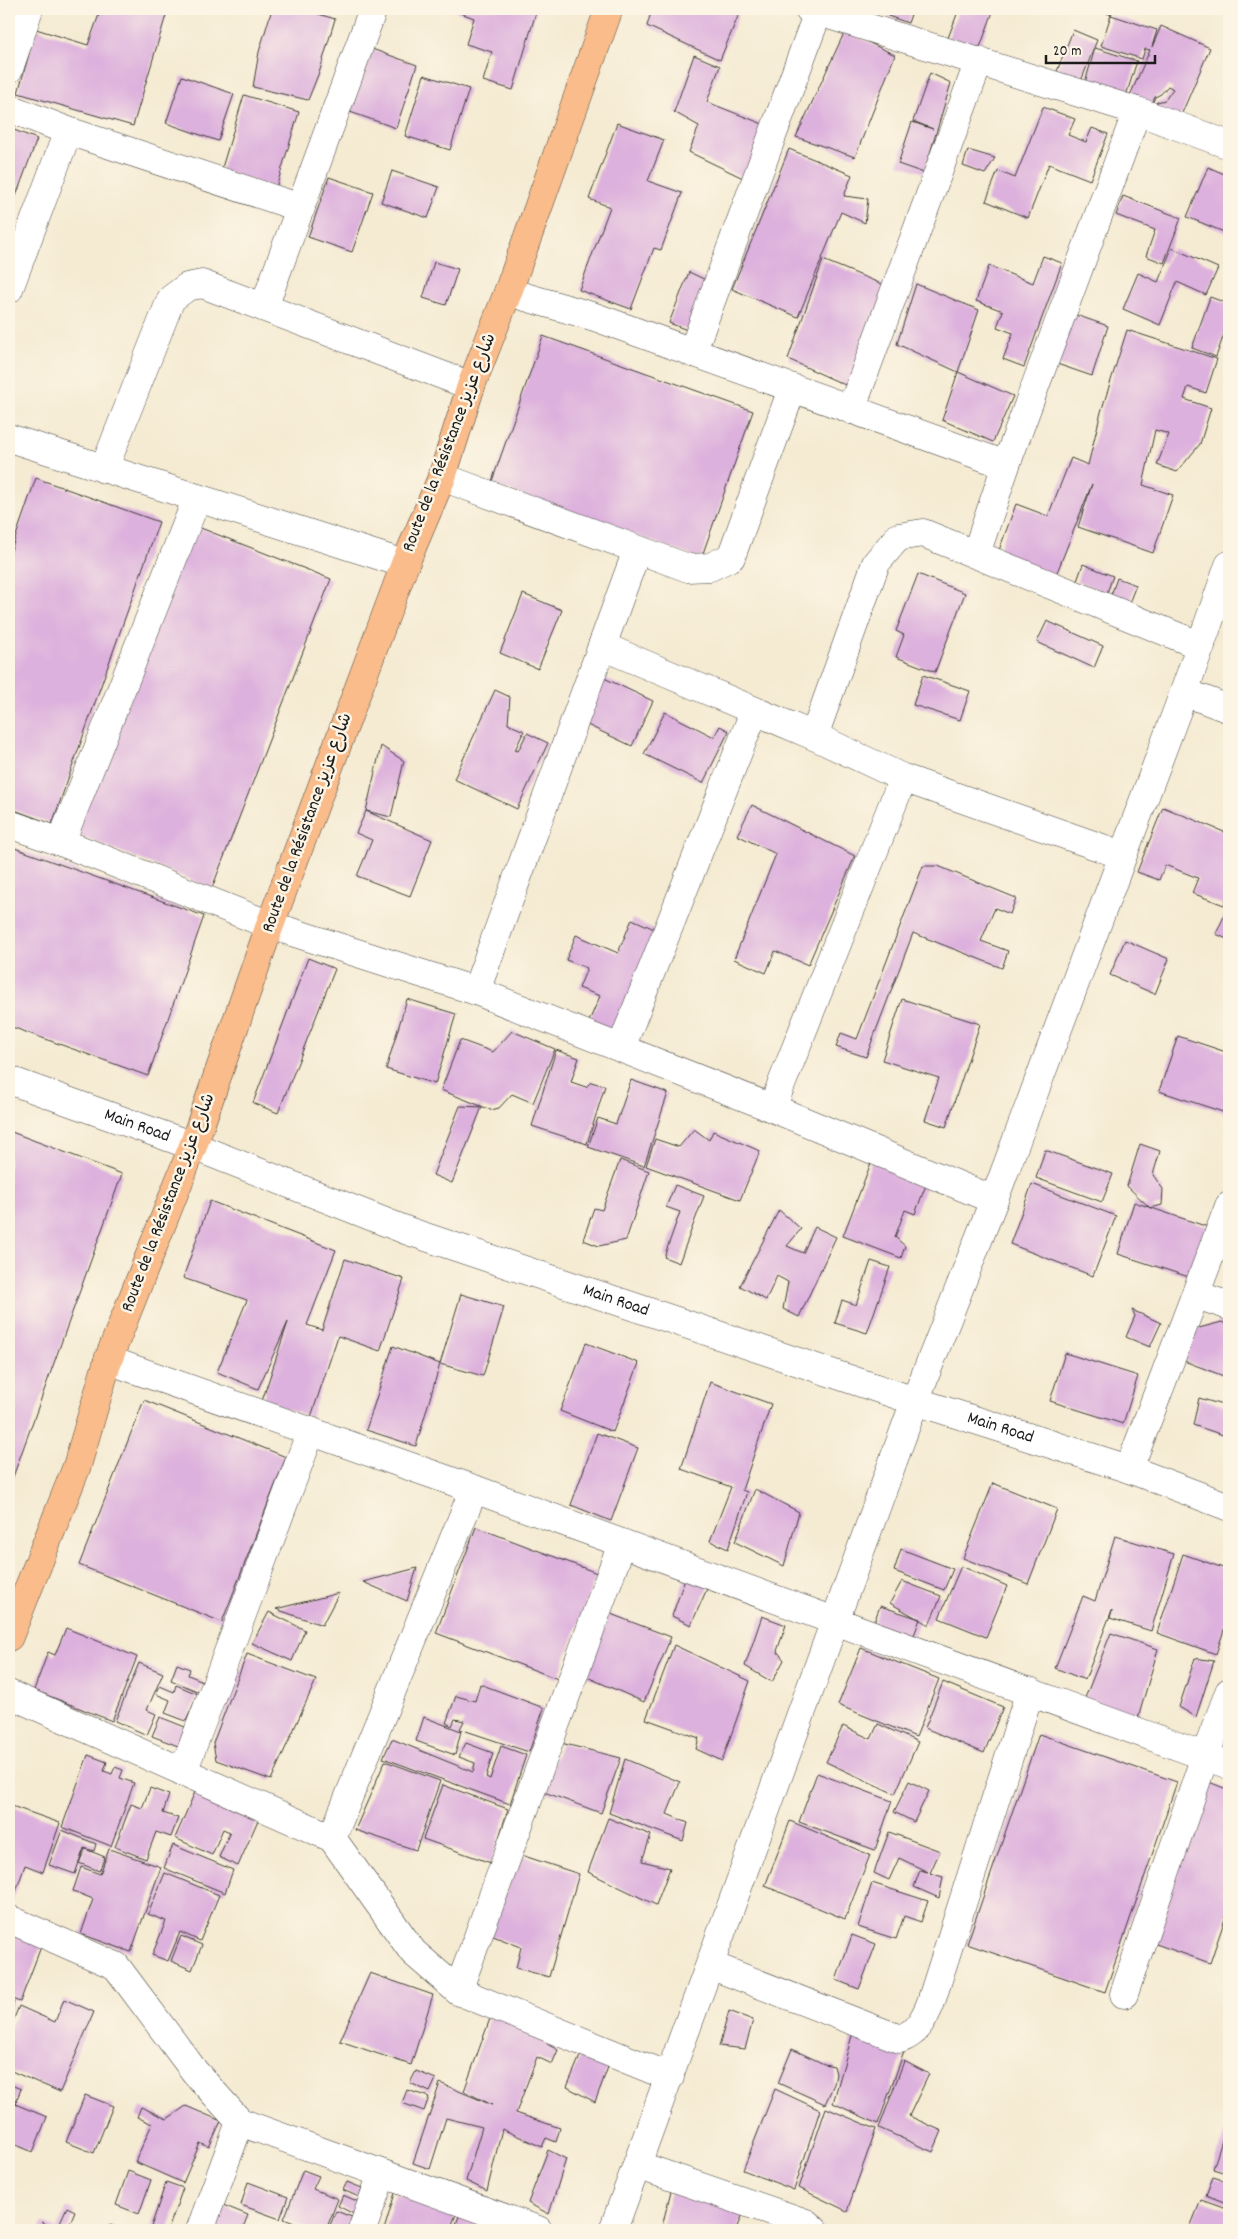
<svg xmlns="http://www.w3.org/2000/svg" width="1238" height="2239" font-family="Dekko,'Playpen Sans Arabic',sans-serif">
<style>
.building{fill:#ddb1dd}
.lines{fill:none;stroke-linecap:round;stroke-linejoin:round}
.minor-casing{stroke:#3d3b37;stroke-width:29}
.primary-casing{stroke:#3d3b37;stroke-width:29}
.minor{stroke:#fff;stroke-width:28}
.primary{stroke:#f9bc8a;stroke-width:28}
.labels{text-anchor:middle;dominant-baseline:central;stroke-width:5;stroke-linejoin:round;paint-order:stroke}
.street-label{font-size:18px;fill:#1c1c1c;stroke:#fcf5e5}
</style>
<rect width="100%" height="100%" fill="#fcf5e5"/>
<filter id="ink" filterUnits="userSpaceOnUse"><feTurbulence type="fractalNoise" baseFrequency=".02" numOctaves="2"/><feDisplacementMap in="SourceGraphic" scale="10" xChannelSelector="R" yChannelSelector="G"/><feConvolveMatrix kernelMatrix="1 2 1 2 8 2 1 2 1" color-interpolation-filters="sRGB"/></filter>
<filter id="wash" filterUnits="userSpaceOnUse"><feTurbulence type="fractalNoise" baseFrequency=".0096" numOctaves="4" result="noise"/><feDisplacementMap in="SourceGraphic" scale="20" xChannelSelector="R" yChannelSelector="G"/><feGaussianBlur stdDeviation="1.12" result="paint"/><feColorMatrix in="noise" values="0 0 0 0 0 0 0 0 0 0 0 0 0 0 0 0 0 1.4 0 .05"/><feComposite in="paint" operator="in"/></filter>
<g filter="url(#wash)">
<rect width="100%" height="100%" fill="#f5ebd3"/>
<g id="blocks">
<path class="building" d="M101 9H159L167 12 133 126 18 93 36 29 88 45Z
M272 9H302L335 19 320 70 308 100 253 87 259 52Z
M450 9H537L513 90 483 81 492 52 466 44 474 18Z
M652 9H741L720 60 647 26Z
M890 9H913L908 23 888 16Z
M959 9H994L979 50 948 38Z
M1098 9H1113L1111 15Z
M1111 15 1157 30 1152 47 1161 26 1210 48 1179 120 1149 116 1157 102 1165 100 1173 89 1168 86 1161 94 1155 97 1145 119 1124 109 1150 50 1145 49 1142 59 1101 46Z
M1073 30 1097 40 1078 89 1054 79Z
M845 31 895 55 855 157 796 137Z
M1095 48 1137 61 1125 99 1084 86Z
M372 49 417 65 396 128 350 112Z
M694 55 720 66 707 102 768 126 745 179 689 152 699 126 674 112Z
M930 73 951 83 924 173 898 164 912 122 933 129 913 121Z
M424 75 469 89 450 150 405 136Z
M182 76 234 94 218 141 166 123Z
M244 95 299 112 276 188 221 171Z
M1043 107 1075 119 1068 135 1086 142 1092 128 1108 134 1090 180 1049 164 1028 218 986 201 998 171 1015 178Z
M617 123 664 140 648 181 682 193 661 250 654 248 631 309 579 290 610 207 589 199Z
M9 128 37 139 9 215Z
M789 149 852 175 844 196 868 199 865 223 841 212 798 317 732 289Z
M968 150 995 158 985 174 963 166Z
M1208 167 1229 176V234L1187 217Z
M392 171 439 187 428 218 381 202Z
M329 177 373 192 352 252 308 237Z
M1123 196 1181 218 1164 263 1146 256 1155 230 1116 215Z
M1172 248 1218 268 1206 295 1177 282 1160 325 1123 309 1138 273 1158 282Z
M1043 256 1062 263 1024 367 1003 359 1013 333 997 327 1003 311 976 301 989 266 1033 283Z
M823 260 889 287 854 389 788 359Z
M434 262 458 269 446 305 423 298Z
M689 272 710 282 690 331 669 323Z
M916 284 979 310 958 372 897 344Z
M1210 297 1229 304V320L1216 357 1192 348Z
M1073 314 1108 326 1092 376 1057 364Z
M1127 330 1217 359 1206 393 1188 387 1184 399 1211 408 1200 444 1177 472 1157 465 1169 434 1155 430 1143 485 1173 495 1153 553 1078 527 1092 484 1056 575 998 553 1016 504 1048 516 1071 458 1088 465 1101 412Z
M543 336 753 411 701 559 491 484Z
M958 372 1013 396 993 442 942 420Z
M36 478 159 522 52 824 9 808V556Z
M193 525 331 579 212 888 74 833Z
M1083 564 1113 576 1107 593 1077 581Z
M918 574 965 593 935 672 896 657 904 635 896 631Z
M1117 578 1136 585 1129 603 1111 595Z
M523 594 562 610 538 669 500 653Z
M1047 621 1103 646 1094 668 1037 642Z
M923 675 970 691 960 720 913 705Z
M604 678 653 701 632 746 583 723Z
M495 690 510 697 508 724 524 731 515 750 518 751 527 733 548 743 517 809 454 779Z
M665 712 714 737 720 726 729 731 703 783 644 754Z
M381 746 404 761 391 817 366 811Z
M752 805 855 856 808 965 775 951 766 973 734 959 776 854 737 835Z
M1163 807 1229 834V892L1224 905 1192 893 1198 878 1165 865 1159 880 1137 872Z
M366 811 432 840 410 896 357 876 372 840 356 833Z
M9 846 204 916 148 1076 9 1026Z
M923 866H938L1016 898 1010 914 995 908 981 941 1008 951 1002 968 913 933 866 1057 836 1047 841 1033 857 1039Z
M1229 905V940L1216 934Z
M632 919 661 932 618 1039 587 1026 600 996 579 988 587 968 566 960 576 935 618 953Z
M1125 940 1169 959 1155 994 1110 975Z
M308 958 335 969 278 1113 253 1103Z
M407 999 456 1014 435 1084 386 1069Z
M902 999 980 1024 946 1127 925 1120 939 1078 882 1060Z
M512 1031 555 1049 533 1103 512 1094 499 1108 491 1110 441 1090 460 1040 493 1052Z
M1178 1036 1229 1053V1114L1159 1091Z
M556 1050 579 1058 571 1082 586 1087 591 1082 605 1086 587 1144 532 1126Z
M631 1080 668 1093 644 1166 588 1147 598 1118 616 1124Z
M460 1106 482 1107 452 1183 433 1175Z
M694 1129 709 1140 713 1131 760 1151 740 1200 646 1166 655 1139 679 1147Z
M9 1131 122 1174 9 1488Z
M1140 1144 1160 1151 1153 1175 1163 1189 1162 1205 1150 1208 1127 1186Z
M1045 1150 1113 1174 1102 1202 1036 1178Z
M874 1155 929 1177 915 1214 905 1210 895 1237 905 1246 901 1258 843 1236Z
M620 1160 649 1171 626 1240 599 1246 583 1240 594 1208 602 1210Z
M1032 1184 1116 1216 1093 1276 1010 1244Z
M675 1185 704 1196 679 1263 664 1257 680 1212 666 1207Z
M210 1201 336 1250 307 1325 322 1330 345 1259 404 1279 380 1351 338 1336 311 1417 262 1401 288 1322 258 1389 217 1372 247 1300 183 1278Z
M1134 1202 1211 1228 1195 1279 1118 1254Z
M779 1210 801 1229 787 1246 803 1253 815 1227 836 1237 799 1317 783 1309 788 1282 777 1276 766 1300 740 1286Z
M871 1261 890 1267 867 1333 835 1323 842 1300 856 1305Z
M461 1294 504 1307 483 1376 440 1364Z
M1132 1310 1161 1323 1150 1347 1126 1337 1135 1316Z
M1222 1322 1229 1326V1378L1184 1361 1195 1329Z
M586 1343 639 1363 613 1432 560 1411Z
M393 1346 440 1364 416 1446 366 1430Z
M1065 1353 1138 1376 1123 1424 1050 1401Z
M710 1382 771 1404 742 1490 747 1492 728 1549 710 1541 731 1487 681 1469Z
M1199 1398 1229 1407V1437L1193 1425Z
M144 1400 286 1457 222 1622 79 1565Z
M597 1433 638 1448 611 1521 571 1505Z
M993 1483 1057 1509 1028 1584 963 1558Z
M755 1489 799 1512 784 1566 735 1542Z
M476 1527 597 1573 558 1679 436 1633Z
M1115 1536 1174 1554 1151 1631 1110 1618 1112 1610 1085 1680 1055 1668 1083 1596 1095 1601Z
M901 1549 953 1569 944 1590 894 1571Z
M1183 1554 1229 1570V1615L1216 1654 1157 1633Z
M961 1566 1007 1586 986 1637 939 1618Z
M417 1568 407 1601 363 1582Z
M687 1573 710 1582 691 1625 672 1616Z
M902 1581 941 1596 929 1625 890 1603Z
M339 1593 322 1625 276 1609Z
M880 1606 920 1619 913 1638 873 1625Z
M269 1612 305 1630 292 1661 252 1643Z
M608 1613 671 1637 644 1702 587 1677Z
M762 1616 786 1625 777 1651 784 1660 772 1682 745 1666Z
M66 1628 137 1657 112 1721 34 1690 48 1652 55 1655Z
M1111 1633 1158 1649 1137 1722 1083 1703Z
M674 1645 750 1681 722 1761 696 1749 699 1738 646 1719Z
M861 1648 939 1679 916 1737 838 1705Z
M247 1654 316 1680 271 1780 216 1760 213 1743Z
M1195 1658 1214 1661 1196 1717 1179 1707Z
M139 1663 163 1673 147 1710 156 1714 147 1735 115 1721Z
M177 1664 190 1669 188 1675 203 1681 199 1692 171 1680Z
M943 1682 1003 1707 984 1753 925 1728Z
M480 1684 544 1708 529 1752 460 1729 464 1721 455 1719 452 1726 446 1723 456 1696 475 1701Z
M176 1685 198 1694 186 1721 165 1713 170 1700 156 1694 160 1686 174 1692Z
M160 1717 185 1727 178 1746 152 1736Z
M424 1717 461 1731 455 1755 416 1741Z
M878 1724 918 1742 895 1794 826 1762 843 1726 871 1739Z
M1039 1734 1177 1782 1105 1992 967 1944Z
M392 1739 473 1772 475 1763 459 1757 466 1743 493 1753 486 1777 490 1779 501 1746 526 1755 510 1804 383 1758Z
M561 1743 621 1758 601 1813 544 1792Z
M88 1755 107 1762 104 1771 112 1774 115 1767 123 1770 120 1778 134 1783 111 1846 62 1827Z
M625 1759 680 1782 667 1814 688 1823 683 1841 609 1813Z
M385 1761 440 1781 416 1850 355 1830Z
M817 1773 892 1801 875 1850 799 1822Z
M909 1781 929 1791 914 1822 894 1812Z
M1209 1782 1229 1790V1907L1210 1963 1153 1943Z
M443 1785 508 1809 491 1863 423 1839Z
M150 1788 169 1795 163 1813 178 1818 171 1837 156 1832 146 1859 115 1847 131 1804 142 1808Z
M195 1792 258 1820 238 1866 219 1857 230 1832 223 1829 212 1855 175 1838Z
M9 1805 60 1823 43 1872 25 1865 11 1906H9Z
M608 1818 651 1835 642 1861 670 1868 656 1905 588 1872Z
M790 1821 870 1855 845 1919 765 1886Z
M62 1830 96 1844 94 1851 84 1848 75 1874 49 1865Z
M889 1832 940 1851 930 1873 943 1877 939 1898 914 1887 920 1870 928 1872 899 1858 889 1880 874 1873Z
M173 1845 233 1870 225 1893 164 1868Z
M85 1849 105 1857 99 1871 79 1863Z
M109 1849 161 1867 131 1952 81 1934 93 1899 73 1891 81 1867 100 1874Z
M521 1855 579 1874 549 1977 516 1968 521 1947 488 1934Z
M165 1873 219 1895 200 1941 180 1932 168 1961 152 1955 166 1921 148 1914Z
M872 1883 928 1901 921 1922 904 1916 896 1939 858 1927Z
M9 1931 42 1944 20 2002 9 1998Z
M852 1935 876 1944 859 1989 836 1980Z
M181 1936 202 1945 192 1970 171 1961Z
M370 1973 433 1995 411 2065 340 2041Z
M64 1999 94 2012 60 2092 9 2070V2031L19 2006 55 2022Z
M9 2001 14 2002 9 2017Z
M729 2011 753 2020 745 2049 719 2046Z
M492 2013 552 2037 547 2044 558 2050 552 2064 537 2057 516 2113 560 2128 556 2142 546 2138 542 2147 502 2129 487 2191 466 2181 482 2127 446 2118 430 2169 413 2163 440 2083 492 2105 464 2091Z
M853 2032 905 2049 878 2124 833 2103Z
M583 2049 611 2059 595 2102 567 2087Z
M792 2049 824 2064 834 2066 836 2074 834 2084 825 2104 778 2083Z
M904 2061 929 2074 909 2116 942 2131 933 2152 879 2128Z
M416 2071 436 2079 430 2092 410 2083Z
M9 2084 21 2089 15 2104 47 2117 33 2152 9 2142Z
M775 2089 820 2110 794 2190 743 2170Z
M407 2090 429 2097 424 2111 402 2103Z
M85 2095 113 2106 94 2153 66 2142Z
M186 2106 221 2121 209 2147 200 2143 183 2183 135 2162 152 2124 137 2117 141 2107 167 2119Z
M826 2108 876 2129 847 2211 799 2188Z
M1229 2118V2174L1213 2169Z
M548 2150 566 2159 549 2214 528 2203Z
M303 2170 319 2176 313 2189 338 2199 326 2230H311L284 2219Z
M128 2171 151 2180 139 2214 116 2205Z
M1213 2177 1229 2182V2204L1206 2195Z
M166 2182 183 2188 168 2230H150Z
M248 2182 288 2197 280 2219 241 2205Z
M347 2182 362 2188 359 2197 343 2190Z
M672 2187 743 2213 737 2230H661Z
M395 2193 456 2214 450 2230H384Z
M343 2195 359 2202 354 2214 338 2206Z
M1201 2200 1229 2210V2230H1189Z
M223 2205 248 2215 242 2230H220L214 2227Z
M67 2207 75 2211 67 2230H39L42 2222 57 2229Z
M336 2211 352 2217 347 2230H328Z
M459 2216 499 2230H454Z
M109 2225 124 2230H106Z"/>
</g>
</g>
<g filter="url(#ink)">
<use href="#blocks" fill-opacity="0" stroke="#3d3b37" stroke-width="1"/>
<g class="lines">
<g class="minor-casing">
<g id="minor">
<path d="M809 9 1137 111 1229 145"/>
<path d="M9 69 29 9"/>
<path d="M9 108 68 131 301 208"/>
<path d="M9 289 68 131"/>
<path d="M508 292 595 317 1006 465"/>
<path d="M264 307 373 9"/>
<path d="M692 353 818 12"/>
<path d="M851 410 979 61"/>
<path d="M9 438 405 564"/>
<path d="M104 469 171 299 187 287 202 284 471 386"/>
<path d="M442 477 688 568 710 567 731 557 792 389"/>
<path d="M976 554 1006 465 1137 111"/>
<path d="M602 646 814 736"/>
<path d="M1184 692 1229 709"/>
<path d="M9 824 61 842 270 925 476 991 772 1108 994 1200"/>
<path d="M61 842 197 498"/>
<path d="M1122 855 903 778 814 736 876 563 898 537 923 533 1201 646"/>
<path d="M476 991 637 550"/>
<path d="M621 1048 754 712"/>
<path id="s1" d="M9 1080 193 1146 408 1231 915 1401 1129 1469 1229 1507"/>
<path d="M772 1108 903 778"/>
<path d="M1197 1295 1229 1306"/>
<path d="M108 1360 474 1489 1229 1765"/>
<path d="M1129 1469 1229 1206"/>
<path d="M474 1489 332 1838 413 1952 458 1991 670 2077"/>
<path d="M9 1694 332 1838"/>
<path d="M183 1772 311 1431"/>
<path d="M9 1919 116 1966 195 2072 240 2122 538 2230"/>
<path d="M710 1965 900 2039C917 2033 923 2021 930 2005L1030 1691"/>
<path d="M458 1991 622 1543"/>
<path d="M1124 1994 1205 1756 1229 1692"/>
<path d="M637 2165 806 2223 814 2230"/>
<path d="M200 2230 240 2122"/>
<path d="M362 2230 382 2174"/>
<path d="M613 2230 915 1401 994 1200 1184 692 1229 565"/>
</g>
</g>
<g class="primary-casing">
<path id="primary" d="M9 1637 77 1466 108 1360 193 1146 270 925 405 564 442 477 471 386 508 292 609 9"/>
</g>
<use href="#minor" class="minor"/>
<use href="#primary" class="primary"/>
</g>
</g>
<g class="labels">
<g class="street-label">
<text transform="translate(450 443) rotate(-69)">Route de la Résistance شارع عزيز</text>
<text transform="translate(308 823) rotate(-70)">Route de la Résistance شارع عزيز</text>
<text stroke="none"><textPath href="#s1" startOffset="136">Main Road</textPath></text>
<text transform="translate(169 1203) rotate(-69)">Route de la Résistance شارع عزيز</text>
<text stroke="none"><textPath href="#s1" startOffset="646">Main Road</textPath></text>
<text stroke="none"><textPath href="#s1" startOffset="1051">Main Road</textPath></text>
</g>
</g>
<rect width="1238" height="2239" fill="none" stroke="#fcf5e5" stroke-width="30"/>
<path d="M1046 55v8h109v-8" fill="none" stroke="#1c1c1c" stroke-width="2.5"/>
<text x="1053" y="55" font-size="15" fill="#1c1c1c" stroke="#fcf5e5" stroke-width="4" paint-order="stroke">20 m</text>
</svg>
